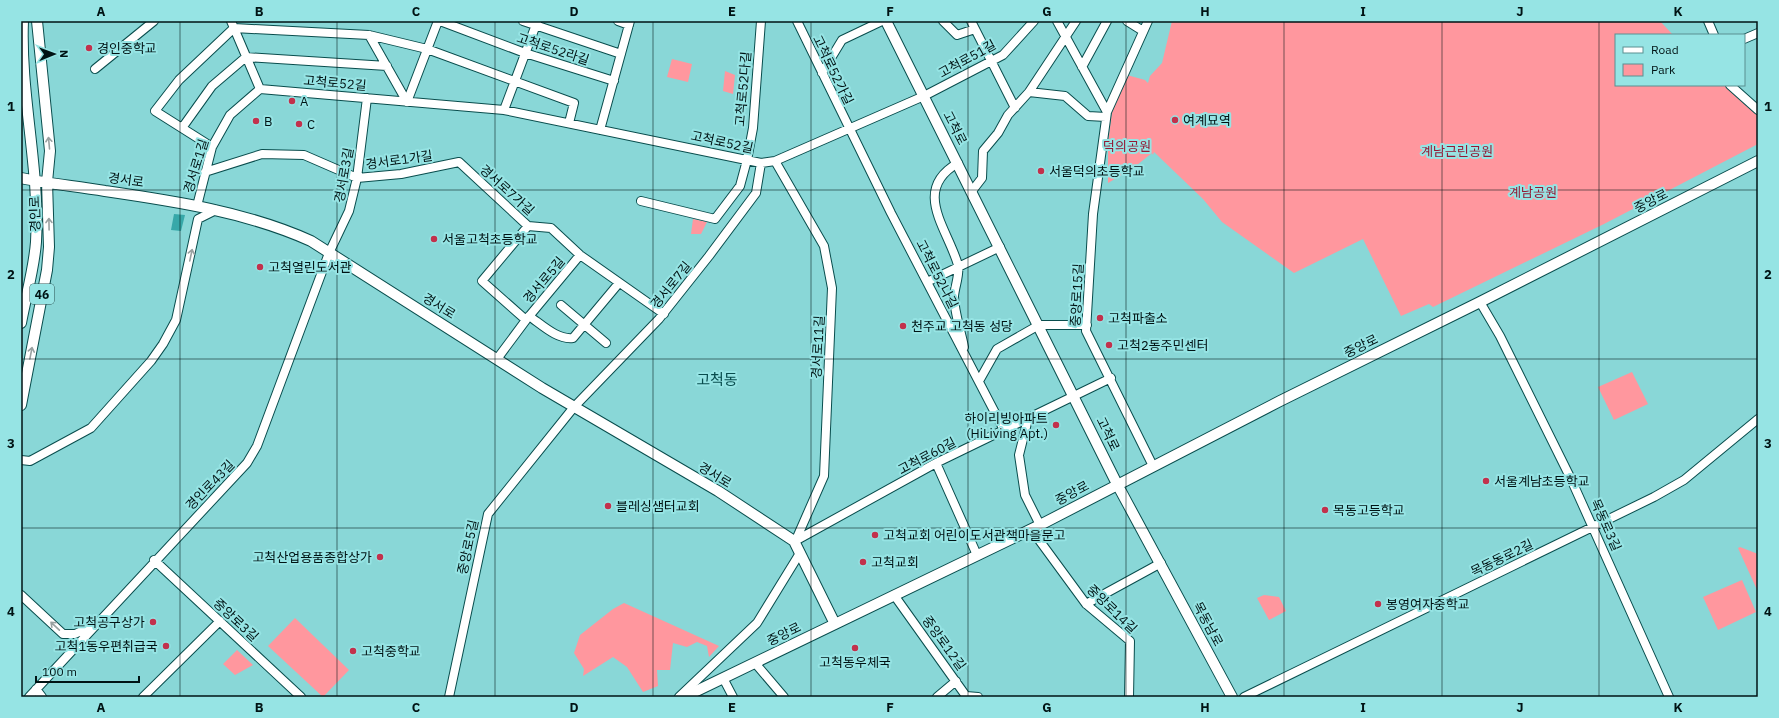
<svg xmlns="http://www.w3.org/2000/svg" width="1779" height="718" font-family="'IBM Plex Sans','Noto Sans KR',sans-serif">
<style>
.green{fill:#ff979e}
.water{fill:#37a8a9}
.lines{fill:none;stroke-linecap:round;stroke-linejoin:round}
.minor-casing{stroke:#094d4d;stroke-width:10}
.major-casing{stroke:#094d4d;stroke-width:12}
.minor{stroke:#fff;stroke-width:8}
.major{stroke:#fff;stroke-width:10}
.oneway{stroke:#99a1a1}
.grid{fill:none;stroke:#001314;stroke-width:1;stroke-opacity:0.55}
.poi-dot{fill:#c2314c;stroke:#96e4e4;stroke-width:1.5}
.labels{text-anchor:middle;dominant-baseline:central;stroke-width:4;stroke-linejoin:round;paint-order:stroke}
.shield{fill:#96e4e4;stroke:#2d5252;stroke-width:1}
.shield-label{font-size:12px;font-weight:bold;fill:#001314}
.poi-label{font-size:13px;fill:#001314;stroke:#96e4e4;text-anchor:start}
.street-label{font-size:13px;fill:#001314;stroke:#96e4e4}
.park-label{font-size:13px;fill:#931934;stroke:#96e4e4}
.quarter-label{font-size:15px;fill:#084c4d;stroke:#96e4e4}
.neatline{fill:none;stroke:#001314;stroke-width:1.5}
.grid-label{font-size:13px;text-anchor:middle;font-weight:bold;fill:#001314}
</style>
<rect width="100%" height="100%" fill="#89d7d7"/>
<path class="green" d="M1172 21H1660L1673 35H1616V85H1725L1758 115V144L1604 224 1433 307 1429 304 1401 316 1363 239 1294 273 1222 222 1203 199 1154 152 1153 155 1152 153 1132 169 1108 183V144L1112 111 1127 75 1145 80 1148 83 1150 76 1162 63Z
M672 59 692 64 688 82 667 77Z
M725 71 735 75 733 94 723 91Z
M693 219 707 222 701 234H691Z
M1632 372 1648 404 1614 420 1598 387Z
M1740 547 1758 554V592L1738 548Z
M1742 580 1756 612 1718 630 1703 597Z
M1264 595 1279 597 1286 611 1269 620 1257 598Z
M624 603 719 646 709 657 707 646 697 642 687 647 673 643 670 670H657L658 686 643 692 627 667 613 657 583 676 584 669 574 653 580 635 613 609Z
M295 618 349 670 323 697 268 646Z
M237 650 253 665 235 675 223 664Z"/>
<path class="water" d="M174 214 185 215 181 231 171 230Z"/>
<g class="lines">
<g class="minor-casing">
<path id="minor" d="M231 21 260 89
M440 21 525 53 614 81
M523 21 621 54
M618 21 629 25
M797 21 891 213 1004 430
M943 21 957 35 975 29
M971 21 1015 108
M1057 21 1107 112
M1127 21 1143 31
M1148 21 1107 112 1093 214 1086 331 1153 466
M1708 21 1714 35
M369 35 407 102
M1744 39 1758 33
M1082 67 1107 21
M95 69 154 21
M822 73 842 40 882 21
M1730 85 1758 110
M260 89 504 110 761 163 775 161 924 96 1003 55 1034 21
M1029 92 1065 96 1088 116 1106 117
M407 102 438 21
M504 110 537 22
M182 128 212 86 246 57 387 66
M600 130 630 21
M212 147 155 111 179 80 234 28 369 35 427 49 574 103 569 123
M775 161 824 246 832 288 824 476 795 542
M958 163C911 190 948 229 958 265 960 274 955 286 954 296 954 312 961 331 964 347
M205 172 262 154 304 155 357 178 401 174 459 162 528 226 551 228 580 255 664 314
M972 191 982 178 983 151 998 133 1008 115 1029 92 1076 21
M641 201 715 219 740 186 747 160 753 128 761 21
M197 206 212 147 230 115 260 89
M927 282 1000 247
M1480 302 1500 336 1571 479 1669 697
M561 305 606 343
M529 316C541 324 557 340 573 338L619 283
M526 320 482 281 528 226
M497 359 526 320 580 255
M979 381 997 349 1039 325H1087
M1028 419 1019 455 1025 495 1040 525
M21 460 30 461 91 428 151 361 163 344 176 320 198 219 216 210
M936 463 977 555
M1031 529 1086 604 1130 641 1129 697
M795 541 936 463 1111 378
M154 560 301 697
M21 595 63 634H75L92 626
M894 595 966 696 978 697
M1086 604 1161 563
M755 663 784 697
M723 678 733 697
M36 689 42 697
M29 697 247 463 257 446 329 253 349 211 357 178 367 98
M143 697 220 621
M449 697 488 514 574 407 659 319 709 256 756 193 761 163
M679 697 757 623 800 553
M937 697 956 681
M1244 697 1654 497 1684 480 1758 419"/>
</g>
<g class="major-casing">
<path id="major" d="M886 21 1117 484 1232 697
M21 178C48 184 77 186 105 191 174 201 247 212 311 241L542 388 718 491 794 541 835 624
M21 323C26 296 34 269 36 242 40 168 20 95 23 21
M21 405 47 270 49 247 47 182 50 151 37 21
M684 697 1040 525 1280 401 1480 302 1758 161"/>
</g>
<use href="#minor" class="minor"/>
<use href="#major" class="major"/>
</g>
<defs><path id="oneway-shaft" d="M-6 0H5M1.5-3L5.5 0L1.5 3" fill="none" stroke-width="1.6" stroke-linecap="round" stroke-linejoin="round"/></defs>
<g class="oneway">
<use href="#oneway-shaft" transform="translate(49 143) rotate(-95)"/>
<use href="#oneway-shaft" transform="translate(49 224) rotate(-91)"/>
<use href="#oneway-shaft" transform="translate(191 255) rotate(-78)"/>
<use href="#oneway-shaft" transform="translate(31 353) rotate(-79)"/>
<use href="#oneway-shaft" transform="translate(55 626) rotate(-137)"/>
</g>
<path class="grid" d="M180 21V697M337 21V697M495 21V697M653 21V697M811 21V697M968 21V697M1126 21V697M1284 21V697M1442 21V697M1599 21V697M21 190H1758M21 359H1758M21 528H1758"/>
<g class="poi-dot">
<circle cx="89" cy="48" r="4"/>
<circle cx="292" cy="101" r="4"/>
<circle cx="1175" cy="120" r="4"/>
<circle cx="256" cy="121" r="4"/>
<circle cx="299" cy="124" r="4"/>
<circle cx="1041" cy="171" r="4"/>
<circle cx="434" cy="239" r="4"/>
<circle cx="260" cy="267" r="4"/>
<circle cx="1100" cy="318" r="4"/>
<circle cx="903" cy="326" r="4"/>
<circle cx="1109" cy="345" r="4"/>
<circle cx="1056" cy="425" r="4"/>
<circle cx="1486" cy="481" r="4"/>
<circle cx="608" cy="506" r="4"/>
<circle cx="1325" cy="510" r="4"/>
<circle cx="875" cy="535" r="4"/>
<circle cx="380" cy="557" r="4"/>
<circle cx="863" cy="562" r="4"/>
<circle cx="1378" cy="604" r="4"/>
<circle cx="153" cy="622" r="4"/>
<circle cx="166" cy="646" r="4"/>
<circle cx="855" cy="648" r="4"/>
<circle cx="353" cy="651" r="4"/>
</g>
<g class="labels">
<rect class="shield" x="30" y="284" width="24" height="20" rx="3"/>
<g class="shield-label">
<text x="42" y="294">46</text>
</g>
<g class="poi-label">
<text x="97" y="48">경인중학교</text>
<text x="300" y="101">A</text>
<text x="1183" y="120">여계묘역</text>
<text x="264" y="121">B</text>
<text x="307" y="124">C</text>
<text x="1049" y="171">서울덕의초등학교</text>
<text x="442" y="239">서울고척초등학교</text>
<text x="268" y="267">고척열린도서관</text>
<text x="1108" y="318">고척파출소</text>
<text x="911" y="326">천주교 고척동 성당</text>
<text x="1117" y="345">고척2동주민센터</text>
<text x="1048" y="418" text-anchor="end">하이리빙아파트<tspan x="1048" dy="15">(HiLiving Apt.)</tspan></text>
<text x="1494" y="481">서울계남초등학교</text>
<text x="616" y="506">블레싱샘터교회</text>
<text x="1333" y="510">목동고등학교</text>
<text x="883" y="535">고척교회 어린이도서관책마을문고</text>
<text x="372" y="557" text-anchor="end">고척산업용품종합상가</text>
<text x="871" y="562">고척교회</text>
<text x="1386" y="604">봉영여자중학교</text>
<text x="145" y="622" text-anchor="end">고척공구상가</text>
<text x="158" y="646" text-anchor="end">고척1동우편취급국</text>
<text x="361" y="651">고척중학교</text>
<text x="855" y="662" text-anchor="middle">고척동우체국</text>
</g>
<g class="street-label">
<text transform="translate(553 49) rotate(18)">고척로52라길</text>
<text transform="translate(967 59) rotate(-29)">고척로51길</text>
<text transform="translate(833 70) rotate(64)">고척로52가길</text>
<text transform="translate(335 83) rotate(5)">고척로52길</text>
<text transform="translate(743 89) rotate(-85)">고척로52다길</text>
<text transform="translate(955 128) rotate(63)">고척로</text>
<text transform="translate(722 142) rotate(12)">고척로52길</text>
<text transform="translate(399 160) rotate(-8)">경서로1가길</text>
<text transform="translate(196 166) rotate(-73)">경서로1길</text>
<text transform="translate(344 175) rotate(-80)">경서로3길</text>
<text transform="translate(126 180) rotate(8)">경서로</text>
<text transform="translate(507 190) rotate(42)">경서로7가길</text>
<text transform="translate(1651 201) rotate(-27)">중앙로</text>
<text transform="translate(35 214) rotate(-92)">경인로</text>
<text transform="translate(937 274) rotate(63)">고척로52나길</text>
<text transform="translate(544 280) rotate(-50)">경서로5길</text>
<text transform="translate(671 285) rotate(-51)">경서로7길</text>
<text transform="translate(1077 295) rotate(-87)">중앙로15길</text>
<text transform="translate(439 306) rotate(32)">경서로</text>
<text transform="translate(1361 346) rotate(-26)">중앙로</text>
<text transform="translate(818 347) rotate(-87)">경서로11길</text>
<text transform="translate(1108 434) rotate(64)">고척로</text>
<text transform="translate(927 456) rotate(-28)">고척로60길</text>
<text transform="translate(715 475) rotate(31)">경서로</text>
<text transform="translate(210 485) rotate(-46)">경인로43길</text>
<text transform="translate(1072 493) rotate(-28)">중앙로</text>
<text transform="translate(1606 525) rotate(66)">목동로3길</text>
<text transform="translate(468 547) rotate(-78)">중앙로5길</text>
<text transform="translate(1502 558) rotate(-26)">목동동로2길</text>
<text transform="translate(1112 609) rotate(44)">중앙로14길</text>
<text transform="translate(236 620) rotate(43)">중앙로3길</text>
<text transform="translate(1208 624) rotate(62)">목동남로</text>
<text transform="translate(784 634) rotate(-26)">중앙로</text>
<text transform="translate(944 643) rotate(54)">중앙로12길</text>
</g>
<g class="park-label">
<text x="1127" y="146">덕의공원</text>
<text x="1457" y="151">계남근린공원</text>
<text x="1533" y="192">계남공원</text>
</g>
<g class="quarter-label">
<text x="717" y="379">고척동</text>
</g>
</g>
<rect width="1779" height="718" fill="none" stroke="#96e4e4" stroke-width="44"/>
<rect x="1615" y="34" width="130" height="52" fill="#96e4e4" stroke="#5a9091"/>
<rect x="1623" y="47" width="20" height="6" fill="#ffffff" stroke="#5a9091"/>
<text x="1651" y="54" font-size="12" fill="#001314">Road</text>
<rect x="1623" y="64" width="20" height="12" fill="#ff979e" stroke="#5a9091"/>
<text x="1651" y="74" font-size="12" fill="#001314">Park</text>
<g transform="translate(54 54) rotate(89)" stroke="#96e4e4" stroke-width="3" paint-order="stroke">
<path d="M0-3L7 15L0 10L-7 15Z" fill="#001314"/>
<text y="-6" font-size="11" font-weight="bold" text-anchor="middle" fill="#001314">N</text>
</g>
<path d="M36 676v6h103v-6" fill="none" stroke="#001314" stroke-width="2"/>
<text x="42" y="676" font-size="12" fill="#001314" stroke="#96e4e4" stroke-width="3" paint-order="stroke">100 m</text>
<rect x="22" y="22" width="1735" height="674" class="neatline"/>
<g class="grid-label">
<text x="101" y="16">A</text>
<text x="259" y="16">B</text>
<text x="416" y="16">C</text>
<text x="574" y="16">D</text>
<text x="732" y="16">E</text>
<text x="890" y="16">F</text>
<text x="1047" y="16">G</text>
<text x="1205" y="16">H</text>
<text x="1363" y="16">I</text>
<text x="1520" y="16">J</text>
<text x="1678" y="16">K</text>
<text x="11" y="111">1</text>
<text x="1768" y="111">1</text>
<text x="11" y="279">2</text>
<text x="1768" y="279">2</text>
<text x="11" y="448">3</text>
<text x="1768" y="448">3</text>
<text x="11" y="616">4</text>
<text x="1768" y="616">4</text>
<text x="101" y="712">A</text>
<text x="259" y="712">B</text>
<text x="416" y="712">C</text>
<text x="574" y="712">D</text>
<text x="732" y="712">E</text>
<text x="890" y="712">F</text>
<text x="1047" y="712">G</text>
<text x="1205" y="712">H</text>
<text x="1363" y="712">I</text>
<text x="1520" y="712">J</text>
<text x="1678" y="712">K</text>
</g>
</svg>
